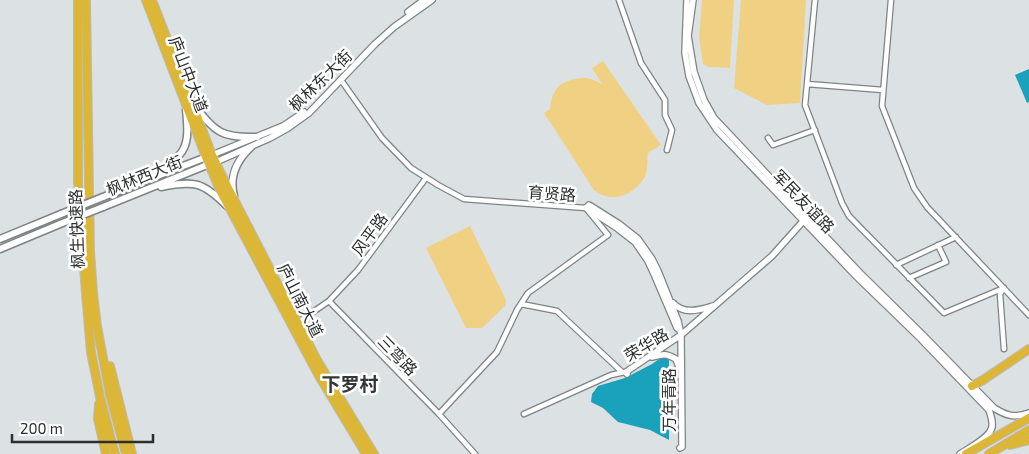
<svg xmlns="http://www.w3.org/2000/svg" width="1029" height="454" font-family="'Exo 2','Noto Sans SC',sans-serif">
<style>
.green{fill:#f0d083}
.water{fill:#1aa1bb}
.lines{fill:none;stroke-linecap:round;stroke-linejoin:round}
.minor-casing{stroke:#7e8385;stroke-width:7}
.tertiary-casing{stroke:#7e8385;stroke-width:8}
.secondary-casing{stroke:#7e8385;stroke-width:9}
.trunk-casing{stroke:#bbbcbc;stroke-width:10}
.minor{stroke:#fff;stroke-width:4.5}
.tertiary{stroke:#fff;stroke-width:5.5}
.secondary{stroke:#fff;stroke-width:6}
.trunk{stroke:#dcb636;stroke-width:8}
.secondary-bridge-casing{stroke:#7e8385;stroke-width:9;stroke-linecap:butt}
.secondary-bridge{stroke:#fff;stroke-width:6}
.labels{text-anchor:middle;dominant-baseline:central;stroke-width:5;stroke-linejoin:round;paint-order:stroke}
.street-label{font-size:16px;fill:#2c2f2f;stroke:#fff}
.quarter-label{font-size:19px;font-weight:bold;fill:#323738;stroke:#fff}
</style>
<rect width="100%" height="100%" fill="#dce2e4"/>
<path class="green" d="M702 0H734L730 68 708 67 703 64 699 37Z
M741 0H806L800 103 767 105 734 88Z
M603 61 661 145 648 153C647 159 648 167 646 173 644 184 628 196 616 197 608 198 601 195 594 190L544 113 550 109C551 102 552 93 558 87 565 80 582 76 591 79 595 80 599 83 602 84L592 68Z
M470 226 506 300 505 306 482 328H466L426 248Z"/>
<path class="water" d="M1029 69V102L1027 103 1015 75Z
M669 352V440L650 430 618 422 603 408 591 402 592 394 598 386 625 378 652 364Z"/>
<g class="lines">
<g class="minor-casing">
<path id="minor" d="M619 0 641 63 665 100V115L672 130 667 150
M815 0 805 105 842 203 849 216 944 313 1004 288 1000 294 1004 349
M891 0 882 106 914 188 927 207 1029 315
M341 80 382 138 411 168 438 185 464 199 586 208 608 235 528 293 517 310 497 352 439 414
M807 84 883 90
M768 138 773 145 815 130
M896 265 956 237
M909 278 946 262 938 245
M329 301 358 270 426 178
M521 304 557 311 622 372
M297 323 329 301 439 414 475 454
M524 414 611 375 625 372"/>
</g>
<g class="tertiary-casing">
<path id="tertiary" d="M687 0 685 53 689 76 699 103 717 130 857 277 921 339 989 410C991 416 993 421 992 427 990 438 969 448 960 454
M693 0 688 36 694 72 704 100 714 118 859 272 924 336 994 408C1007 416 1014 418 1029 413
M408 12 424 0
M212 155 283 126 304 112
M216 162 270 138 288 128 309 113 375 44 394 27 432 0
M586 208 589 205 619 224 638 239 652 259 658 271 678 321 681 335 682 447 680 448
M586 208 617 228 635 242 648 261 654 274 677 328
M673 303C684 315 699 310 713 306
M652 357C664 354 665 353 676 359L679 367
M627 374 626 372 681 335 772 256 806 218"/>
</g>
<g class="secondary-casing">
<path id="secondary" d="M195 106C216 133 222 138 257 137
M156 174C186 153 190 148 186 110
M161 187C194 180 203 182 227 206
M234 196C229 177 237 160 251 147
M103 197 209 156
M103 207 212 163
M0 239 61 214
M0 249 60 224"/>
</g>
<g class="trunk-casing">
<path id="trunk" d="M78 0V182L86 294 91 352 100 397 115 454
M86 0 90 251 93 293 97 326 110 395 126 454
M146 0 206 157 220 190 319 376 366 454
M152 0 212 155 226 184 317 360 374 454
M110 366 132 454
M972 386 983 380 1029 349
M99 404 98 419 106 454
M1010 445 1029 440
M966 454 1029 418
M989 454 1029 430"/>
</g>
<use href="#minor" class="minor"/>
<use href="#tertiary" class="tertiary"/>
<use href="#secondary" class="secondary"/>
<use href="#trunk" class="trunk"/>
<g class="secondary-bridge-casing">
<path id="secondary-bridge" d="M61 214 103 197
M60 224 103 207"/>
</g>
<use href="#secondary-bridge" class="secondary-bridge"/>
</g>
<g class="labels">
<g class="street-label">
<text transform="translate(189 74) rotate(69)">庐山中大道</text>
<text transform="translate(320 80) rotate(-44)">枫林东大街</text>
<text transform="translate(144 175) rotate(-22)">枫林西大街</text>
<text transform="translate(552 193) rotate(4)">育贤路</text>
<text transform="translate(804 201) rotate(46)">军民友谊路</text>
<text transform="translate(76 229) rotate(-92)">枫生快速路</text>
<text transform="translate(369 234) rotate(-54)">风平路</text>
<text transform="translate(301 300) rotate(63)">庐山南大道</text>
<text transform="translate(646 344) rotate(-31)">荣华路</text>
<text transform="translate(398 355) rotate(46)">三弯路</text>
<text transform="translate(668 400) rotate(-90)">万年青路</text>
</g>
<g class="quarter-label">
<text x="350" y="383">下罗村</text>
</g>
</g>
<path d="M12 434v8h141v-8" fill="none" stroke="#2c2f2f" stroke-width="2.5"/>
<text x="20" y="434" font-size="15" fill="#2c2f2f" stroke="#ffffff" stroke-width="4" paint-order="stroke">200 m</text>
</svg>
